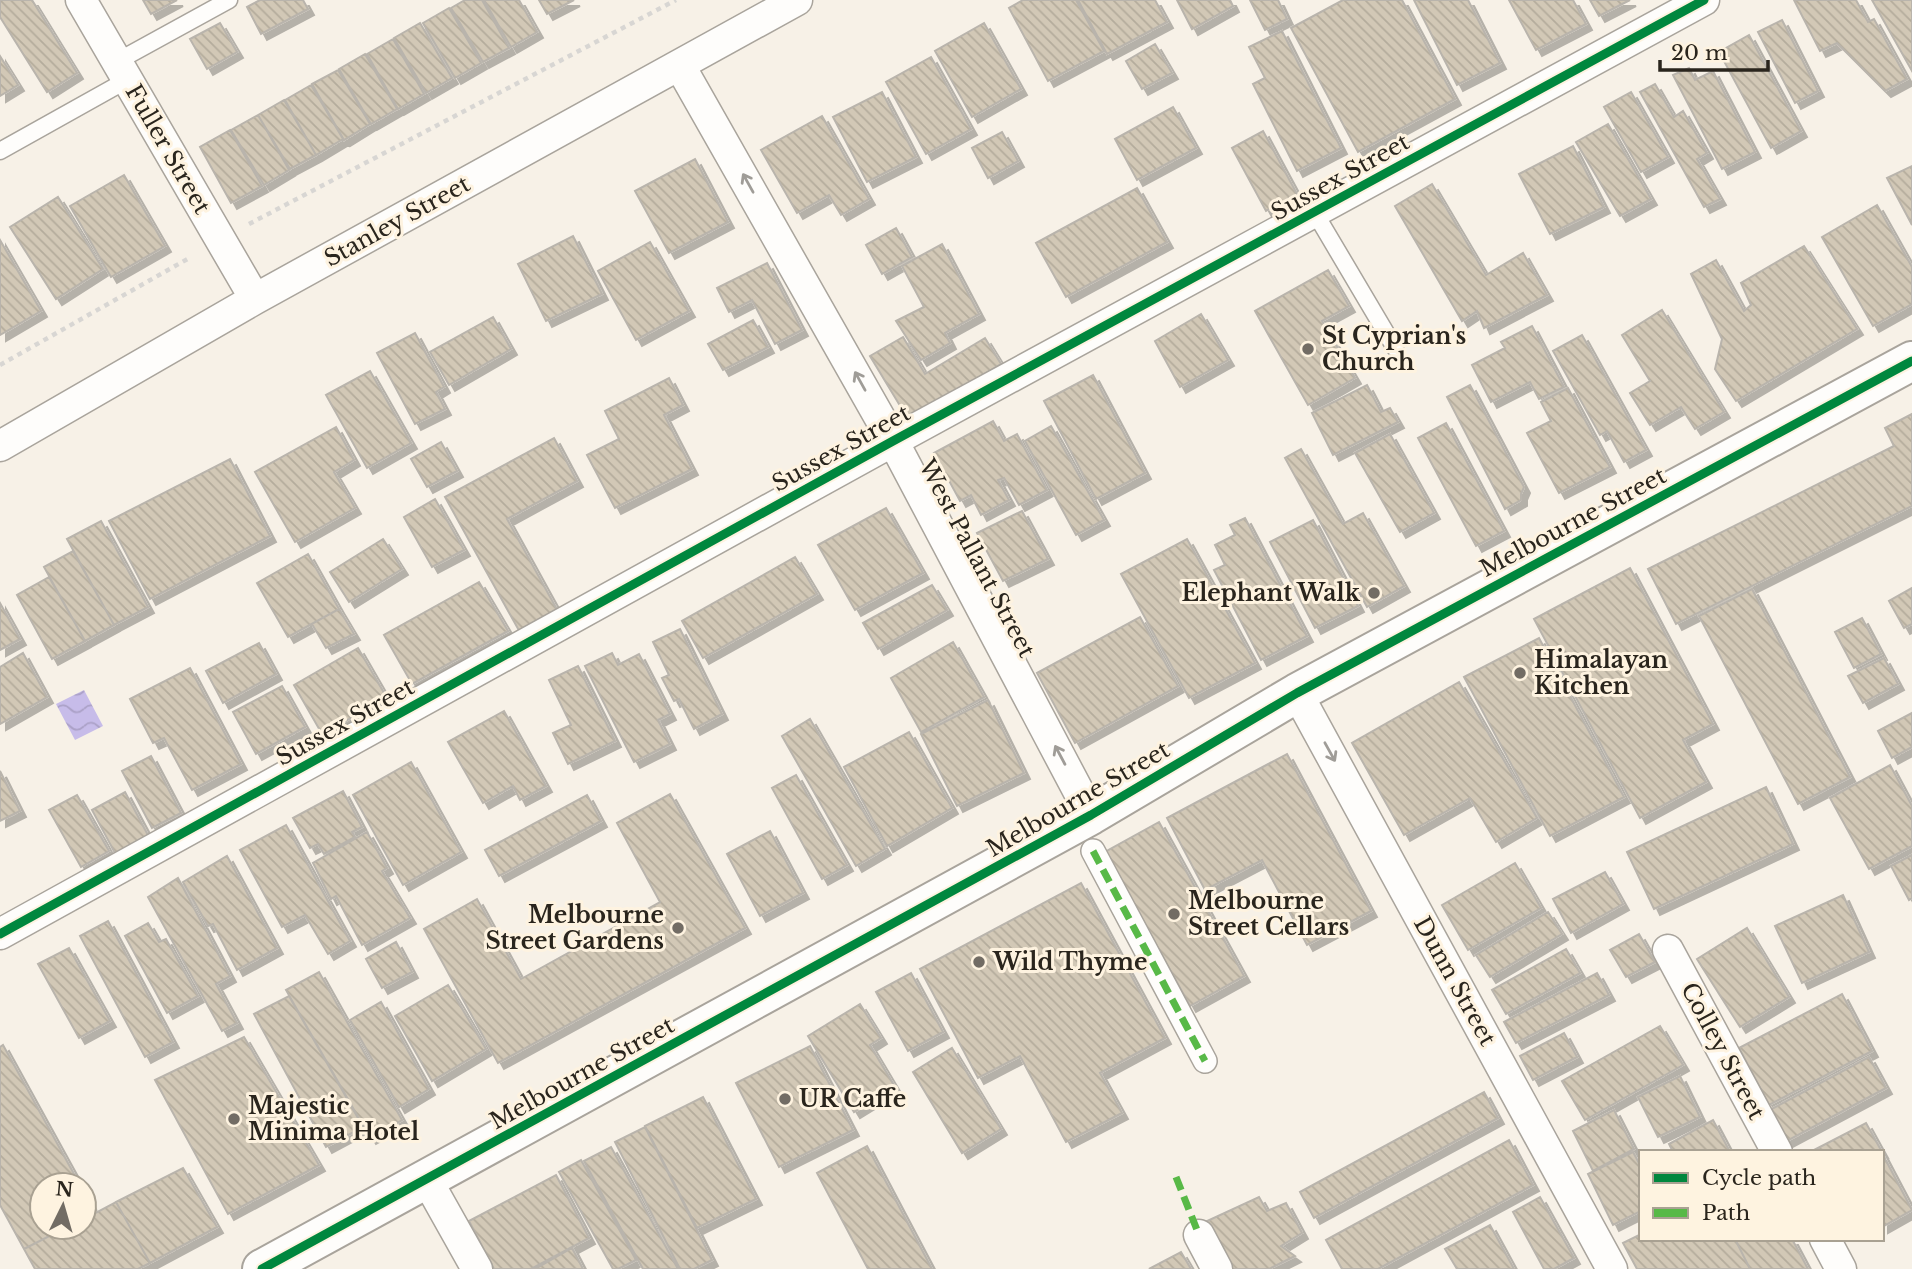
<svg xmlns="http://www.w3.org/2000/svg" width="1912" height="1269" font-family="'Libre Baskerville',serif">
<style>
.water{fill:url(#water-waves)}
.building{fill:url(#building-back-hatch);stroke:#b9b4ac;stroke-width:2;filter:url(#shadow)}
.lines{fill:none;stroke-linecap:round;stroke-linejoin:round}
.service-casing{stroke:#a9a49c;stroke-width:19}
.pedestrian-casing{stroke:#a9a49c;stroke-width:26}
.minor-casing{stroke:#a9a49c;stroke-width:33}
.secondary-casing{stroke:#a9a49c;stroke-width:42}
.path{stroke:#d8d6d3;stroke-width:4.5;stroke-dasharray:5 5;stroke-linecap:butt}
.service{stroke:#fefdfb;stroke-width:16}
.pedestrian{stroke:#fefdfb;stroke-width:23}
.minor{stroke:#fefdfb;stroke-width:30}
.secondary{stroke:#fefdfb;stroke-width:38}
.quiet{stroke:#58b947;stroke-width:7;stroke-dasharray:14 7;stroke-linecap:butt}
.cycleway-casing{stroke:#fef3e0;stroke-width:13}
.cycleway{stroke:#00873e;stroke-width:9}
.oneway{stroke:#9f9c97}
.poi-dot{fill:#726c64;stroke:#fef3e0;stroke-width:2.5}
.labels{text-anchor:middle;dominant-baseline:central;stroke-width:6;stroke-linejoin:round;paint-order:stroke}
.street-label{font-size:23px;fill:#2a251d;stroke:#fef3e0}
.poi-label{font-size:23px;font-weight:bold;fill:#2a251d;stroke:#fef3e0;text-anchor:start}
</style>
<defs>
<pattern id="water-waves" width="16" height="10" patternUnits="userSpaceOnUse" patternTransform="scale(1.75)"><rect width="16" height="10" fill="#c7bce9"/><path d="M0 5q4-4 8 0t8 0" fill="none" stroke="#aba1c7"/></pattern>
<pattern id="building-back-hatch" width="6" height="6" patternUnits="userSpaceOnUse" patternTransform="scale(1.75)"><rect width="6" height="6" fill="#d2c8b6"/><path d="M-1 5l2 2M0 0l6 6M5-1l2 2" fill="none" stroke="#b4ac9c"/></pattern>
<filter id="shadow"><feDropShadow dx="6" dy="6" stdDeviation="0" flood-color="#0004"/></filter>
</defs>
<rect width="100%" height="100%" fill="#f7f1e7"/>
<path class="water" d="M84 690 103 726 75 740 56 704Z"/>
<path class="building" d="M0 0H32L77 73 47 92 0 17Z
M143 0H177L151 14Z
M260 0H303L308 9 261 34 247 7Z
M465 0H482L509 48 483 62 451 8Z
M484 0H519L537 32 511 47Z
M539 0H574L547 14Z
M1023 0H1076L1104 51 1048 81 1009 8Z
M1078 0H1155L1167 22 1107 54Z
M1177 0H1230L1233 6 1192 29Z
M1250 0H1278L1287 19 1265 30Z
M1343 0H1402L1455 99 1358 152 1291 28Z
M1414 0H1468L1500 63 1457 85Z
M1509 0H1573L1586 24 1536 50Z
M1590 0H1630L1599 16Z
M1794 0H1856L1868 22 1874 19 1907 79 1885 91 1837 43 1820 51Z
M1872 0H1912V71Z
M449 8 481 63 455 78 423 23Z
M1782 20 1818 91 1795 103 1758 32Z
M220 23 237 52 207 69 190 39Z
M420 23 452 78 426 93 394 38Z
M984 23 1021 89 972 117 935 51Z
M1282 31 1341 148 1297 171 1253 84 1265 78 1249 47Z
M1749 35 1801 131 1771 148 1719 52Z
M393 39 424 94 398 109 367 54Z
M1155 44 1172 73 1142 89 1126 61Z
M365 54 397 109 371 124 339 69Z
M0 56 18 85 0 96Z
M931 57 971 129 926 154 886 82Z
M1689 68 1695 80 1713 71 1755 152 1722 169 1673 75Z
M338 70 370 124 344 140 312 84Z
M1655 84 1674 117 1683 111 1707 153 1697 159 1720 199 1704 207 1640 92Z
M311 85 343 139 316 155 285 100Z
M882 92 916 157 867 182 833 117Z
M1631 92 1668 157 1641 172 1604 107Z
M284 100 316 155 290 169 258 115Z
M1173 107 1196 148 1137 180 1115 139Z
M258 115 289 170 264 185 231 130Z
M822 116 869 199 841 215 829 195 797 213 761 150Z
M1608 124 1651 199 1620 216 1576 142Z
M230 130 262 186 231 203 200 147Z
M1263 131 1297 194 1266 211 1232 148Z
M1002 132 1018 161 988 178 972 148Z
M1573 146 1604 207 1550 234 1519 174Z
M695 159 728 222 669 253 635 191Z
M1912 166V225L1887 178Z
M124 175 165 246 111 277 70 206Z
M1432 184 1486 275 1523 253 1547 295 1484 328 1477 311 1462 321 1395 206Z
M1137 188 1167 242 1066 297 1036 243Z
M58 197 103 269 56 299 10 227Z
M1877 205 1912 267V304L1873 326 1822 237Z
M896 228 912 257 882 274 866 245Z
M573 236 602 294 546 321 518 264Z
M0 240 41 311 0 335Z
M650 242 689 311 636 340 598 271Z
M942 244 979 314 945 333 950 343 921 360 896 321 924 307 902 266Z
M1804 246 1857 329 1736 401 1715 369 1722 339 1691 274 1716 260 1744 311 1751 305 1741 283Z
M767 263 802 330 775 344 752 300 729 312 717 288Z
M1328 270 1349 306 1322 321 1355 378 1308 405 1255 311Z
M1662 310 1724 412 1695 429 1681 407 1650 425 1630 393 1650 381 1622 335Z
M1201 314 1228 360 1180 387 1155 341Z
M493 317 511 349 449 385 430 352Z
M753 320 768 347 723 370 708 344Z
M1532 326 1564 387 1539 399 1530 382 1491 402 1472 365 1505 348 1501 342Z
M415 333 444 387 436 392 445 409 415 424 377 353Z
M1582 335 1646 450 1624 462 1607 431 1600 435 1553 351Z
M903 337 925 374 985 338 1001 364 908 419 870 356Z
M370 371 411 443 367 468 326 395Z
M1093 375 1145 473 1096 499 1044 401Z
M669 378 683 405 664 415 692 469 615 508 587 455 619 439 605 411Z
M1367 385 1381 412 1390 408 1398 422 1333 455 1312 413Z
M1470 385 1524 487 1521 494V500L1505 509 1447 397Z
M1568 388 1610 467 1559 493 1527 433 1551 421 1541 402Z
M1912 414V506L1676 624 1648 569 1894 446 1885 428Z
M993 421 1004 441 1017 434 1047 490 1019 505 1004 478 998 480 1009 500 981 515 971 495 960 501 934 453Z
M1446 423 1504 531 1476 546 1418 438Z
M1051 426 1104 520 1076 535 1025 441Z
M336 427 354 460 334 472 355 508 295 542 255 472Z
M1390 434 1434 513 1400 532 1355 453Z
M554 438 577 481 507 519 560 615 522 636 445 497Z
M441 442 457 471 427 487 411 459Z
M1301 449 1343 524 1363 513 1404 586 1367 607 1285 458Z
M230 459 270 536 150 599 109 521Z
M435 499 464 550 432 567 404 517Z
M886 508 923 573 855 610 818 545Z
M1022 511 1048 559 1003 581 977 533Z
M1245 518 1307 636 1261 660 1214 570 1225 565 1215 545 1235 535 1230 525Z
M1313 520 1358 606 1315 628 1270 542Z
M101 521 148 607 114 625 67 539Z
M383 539 402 569 349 602 330 572Z
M1187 539 1255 663 1189 698 1121 574Z
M73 551 114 625 85 641 44 567Z
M308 554 339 609 288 637 257 583Z
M795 557 817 594 703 658 682 621Z
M1630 568 1713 724 1683 740 1706 782 1640 818 1534 619Z
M49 577 85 641 52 659 17 595Z
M479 582 508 631 412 684 384 635Z
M932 585 947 610 878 649 863 623Z
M1912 588V624L1904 628 1889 601Z
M1752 589 1850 777 1798 804 1699 616Z
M0 603 20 639 0 650Z
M339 609 354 634 326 648 312 624Z
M1140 617 1178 686 1075 743 1037 673Z
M1862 618 1881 654 1854 668 1835 632Z
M680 629 722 714 694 729 679 699 674 701 662 678 669 675 653 642Z
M1539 638 1624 797 1550 836 1464 677Z
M953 642 984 697 921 732 891 678Z
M259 643 276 674 223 703 206 671Z
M358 648 387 698 322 734 294 685Z
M23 653 47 697 0 724V667Z
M612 653 618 665 639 654 670 714 658 720 670 744 634 762 585 666Z
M1884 658 1898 684 1863 703 1848 676Z
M578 666 615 741 568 764 553 733 571 725 549 680Z
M190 668 241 764 192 790 164 738 153 743 130 699Z
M1459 682 1537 818 1496 842 1470 798 1404 835 1352 743Z
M282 686 305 727 256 754 233 712Z
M988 700 1024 773 957 806 921 734Z
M504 711 546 786 520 800 513 786 483 803 448 742Z
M1912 713V747L1892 758 1878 731Z
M810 719 885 849 856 866 782 736Z
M909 732 952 808 887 846 844 767Z
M1287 754 1371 911 1307 945 1262 860 1205 890 1167 818Z
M151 756 181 813 152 828 122 771Z
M411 762 461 852 403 885 353 795Z
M1890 765 1912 806V846L1869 869 1830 798Z
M0 771 20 811 0 821Z
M796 775 847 865 822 879 772 788Z
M1766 787 1793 844 1654 909 1627 852Z
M343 791 362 827 352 832 355 837 324 854 318 844 310 848 293 818Z
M125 792 150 839 117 857 92 810Z
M670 794 745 928 498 1063 424 929 477 899 521 979 660 902 617 823Z
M77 795 109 851 81 867 49 810Z
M587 795 601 821 499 876 485 850Z
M1159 822 1244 976 1190 1006 1105 852Z
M286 825 350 941 328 954 305 915 282 927 240 850Z
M770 831 803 893 760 916 727 854Z
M367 832 387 868 382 871 410 918 362 945 336 896 331 899 313 863Z
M1912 855V898L1909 900 1891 866Z
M227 856 277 948 237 970 213 924 208 926 183 882Z
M1515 863 1541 908 1468 950 1442 905Z
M1605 872 1623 904 1571 933 1553 899Z
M178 878 230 976 216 984 237 1023 222 1031 148 897Z
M1081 883 1165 1038 1100 1073 1122 1113 1066 1142 1020 1056 978 1078 920 969Z
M1843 895 1869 952 1802 983 1775 926Z
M1548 912 1562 934 1490 977 1476 955Z
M108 921 173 1042 145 1057 80 936Z
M148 923 159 942 166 939 198 996 167 1013 125 936Z
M1747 928 1789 997 1740 1027 1697 959Z
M1639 934 1655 962 1626 977 1610 950Z
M396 942 412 972 382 988 366 959Z
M69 948 110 1021 79 1038 38 964Z
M1566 949 1580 973 1506 1014 1492 990Z
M319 972 402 1120 370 1138 286 990Z
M911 973 943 1032 908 1051 876 992Z
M1597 973 1609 995 1516 1043 1504 1022Z
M448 985 486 1049 432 1081 395 1016Z
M1842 994 1872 1051 1769 1105 1739 1048Z
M289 996 363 1127 326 1147 254 1014Z
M381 1002 429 1089 399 1107 350 1020Z
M860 1004 881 1038 870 1045 895 1087 854 1112 808 1036Z
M1660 1026 1683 1065 1585 1120 1562 1081Z
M1564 1033 1577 1057 1533 1080 1520 1056Z
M244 1037 319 1165 228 1214 155 1080Z
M3 1045 80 1185H42V1227H67L24 1249 0 1205V1047Z
M810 1046 853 1130 779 1167 736 1083Z
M952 1048 1001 1129 962 1153 913 1072Z
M1869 1057 1886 1088 1785 1142 1768 1111Z
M1680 1076 1700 1117 1658 1137 1638 1097Z
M1484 1092 1498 1118 1314 1218 1300 1192Z
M703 1097 756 1199 697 1228 645 1126Z
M1614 1110 1634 1149 1593 1171 1573 1131Z
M1713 1120 1730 1152H1673L1669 1144Z
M1866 1123 1882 1152H1815L1814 1150Z
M645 1127 712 1260 694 1269H680L615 1142Z
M1509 1140 1533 1185 1378 1269H1342L1326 1240Z
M867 1146 932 1269H868L817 1173Z
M611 1147 678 1269H643L584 1161Z
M1633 1152 1641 1167V1211L1613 1225 1588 1174Z
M1882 1153 1912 1210 1882 1227Z
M581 1160 636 1260 618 1269H613L559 1172Z
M183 1168 217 1227 150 1263 116 1202Z
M556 1175 589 1238 531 1269H494L469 1221Z
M84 1192 95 1213 84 1219Z
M1259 1197 1267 1211 1286 1203 1302 1233 1281 1246 1295 1256 1269 1269H1231L1205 1222Z
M1540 1197 1574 1258 1554 1269H1544L1513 1212Z
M116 1202 150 1263 138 1269H35L24 1249 67 1227H84V1219Z
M1490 1225 1514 1269H1457L1445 1249Z
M1641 1234V1239H1735L1750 1269H1637L1623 1243Z
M1735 1239H1792L1808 1269H1750Z
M572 1248 583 1269H535Z
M1181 1252 1191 1269H1149Z"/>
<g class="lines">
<g class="service-casing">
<path id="service" d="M116 62 229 0
M0 151 127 80
M1315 213 1395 348"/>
</g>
<g class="pedestrian-casing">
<path id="pedestrian" d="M1093 851 1205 1061"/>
</g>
<g class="minor-casing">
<path id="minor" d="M81 0 255 299
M680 66 893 441 1091 815
M0 446 255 299 797 0
M1297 693 1612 1269
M0 934 893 441 1704 0
M1668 950 1777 1152
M427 1180 477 1269
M1199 1235 1217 1269
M1825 1239 1841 1269"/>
</g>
<g class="secondary-casing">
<path id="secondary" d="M262 1269 1091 815 1297 693 1912 361"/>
</g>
<path class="path" d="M249 224 676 0
M0 365 191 257"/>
<use href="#service" class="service"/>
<use href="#pedestrian" class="pedestrian"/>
<use href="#minor" class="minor"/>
<use href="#secondary" class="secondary"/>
<path class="quiet" d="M1093 851 1205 1061
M1176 1177 1199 1235"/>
<g class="cycleway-casing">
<path id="cycleway" d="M0 934 893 441 1704 0
M262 1269 1091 815 1297 693 1912 361"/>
</g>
<use href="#cycleway" class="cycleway"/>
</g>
<defs><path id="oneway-shaft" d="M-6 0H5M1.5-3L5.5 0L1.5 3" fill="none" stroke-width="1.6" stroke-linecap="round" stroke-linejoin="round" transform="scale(1.75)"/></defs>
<g class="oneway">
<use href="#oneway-shaft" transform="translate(748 183) rotate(-119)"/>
<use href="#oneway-shaft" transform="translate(860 381) rotate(-119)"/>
<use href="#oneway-shaft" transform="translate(1330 752) rotate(61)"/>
<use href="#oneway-shaft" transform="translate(1060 755) rotate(-118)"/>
</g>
<g class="poi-dot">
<circle cx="1308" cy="349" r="7"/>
<circle cx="1374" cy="593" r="7"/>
<circle cx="1520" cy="673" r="7"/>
<circle cx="1174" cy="914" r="7"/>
<circle cx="678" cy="928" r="7"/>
<circle cx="979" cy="962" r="7"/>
<circle cx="785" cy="1099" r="7"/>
<circle cx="234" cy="1119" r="7"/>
</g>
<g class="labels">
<g class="street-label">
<text transform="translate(168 149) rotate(60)">Fuller Street</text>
<text transform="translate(1340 177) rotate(-29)">Sussex Street</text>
<text transform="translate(397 221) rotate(-29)">Stanley Street</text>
<text transform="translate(841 448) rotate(-29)">Sussex Street</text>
<text transform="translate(1573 522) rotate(-28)">Melbourne Street</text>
<text transform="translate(977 558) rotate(62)">West Pallant Street</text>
<text transform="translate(345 722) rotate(-29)">Sussex Street</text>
<text transform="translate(1078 799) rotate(-30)">Melbourne Street</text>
<text transform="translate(1455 981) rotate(61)">Dunn Street</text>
<text transform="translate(1723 1051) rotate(62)">Colley Street</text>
<text transform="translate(582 1073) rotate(-29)">Melbourne Street</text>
</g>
<g class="poi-label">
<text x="1322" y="336">St Cyprian's<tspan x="1322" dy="26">Church</tspan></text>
<text x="1360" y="593" text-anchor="end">Elephant Walk</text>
<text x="1534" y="660">Himalayan<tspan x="1534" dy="26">Kitchen</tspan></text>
<text x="1188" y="901">Melbourne<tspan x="1188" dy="26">Street Cellars</tspan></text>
<text x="664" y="915" text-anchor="end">Melbourne<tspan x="664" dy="26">Street Gardens</tspan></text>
<text x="993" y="962">Wild Thyme</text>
<text x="799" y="1099">UR Caffe</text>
<text x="248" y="1106">Majestic<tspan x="248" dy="26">Minima Hotel</tspan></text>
</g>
</g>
<rect x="1639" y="1150" width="245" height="91" fill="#fef3e0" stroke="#a9a192" stroke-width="2"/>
<rect x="1653" y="1173" width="35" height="10" fill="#00873e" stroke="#a9a192" stroke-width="2"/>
<text x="1702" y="1185" font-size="21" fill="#2a251d">Cycle path</text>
<rect x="1653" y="1208" width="35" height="10" fill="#58b947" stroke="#a9a192" stroke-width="2"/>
<text x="1702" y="1220" font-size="21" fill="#2a251d">Path</text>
<g transform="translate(63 1206) rotate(5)"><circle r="33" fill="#fef3e0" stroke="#a9a192" stroke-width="2"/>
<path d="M0-5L12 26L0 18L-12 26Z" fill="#726c64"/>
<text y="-10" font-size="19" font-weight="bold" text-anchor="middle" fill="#2a251d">N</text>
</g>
<path d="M1660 60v10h108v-10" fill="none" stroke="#2a251d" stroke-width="3.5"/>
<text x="1671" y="60" font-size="21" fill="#2a251d" stroke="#fef3e0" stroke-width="5" paint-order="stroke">20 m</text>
</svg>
